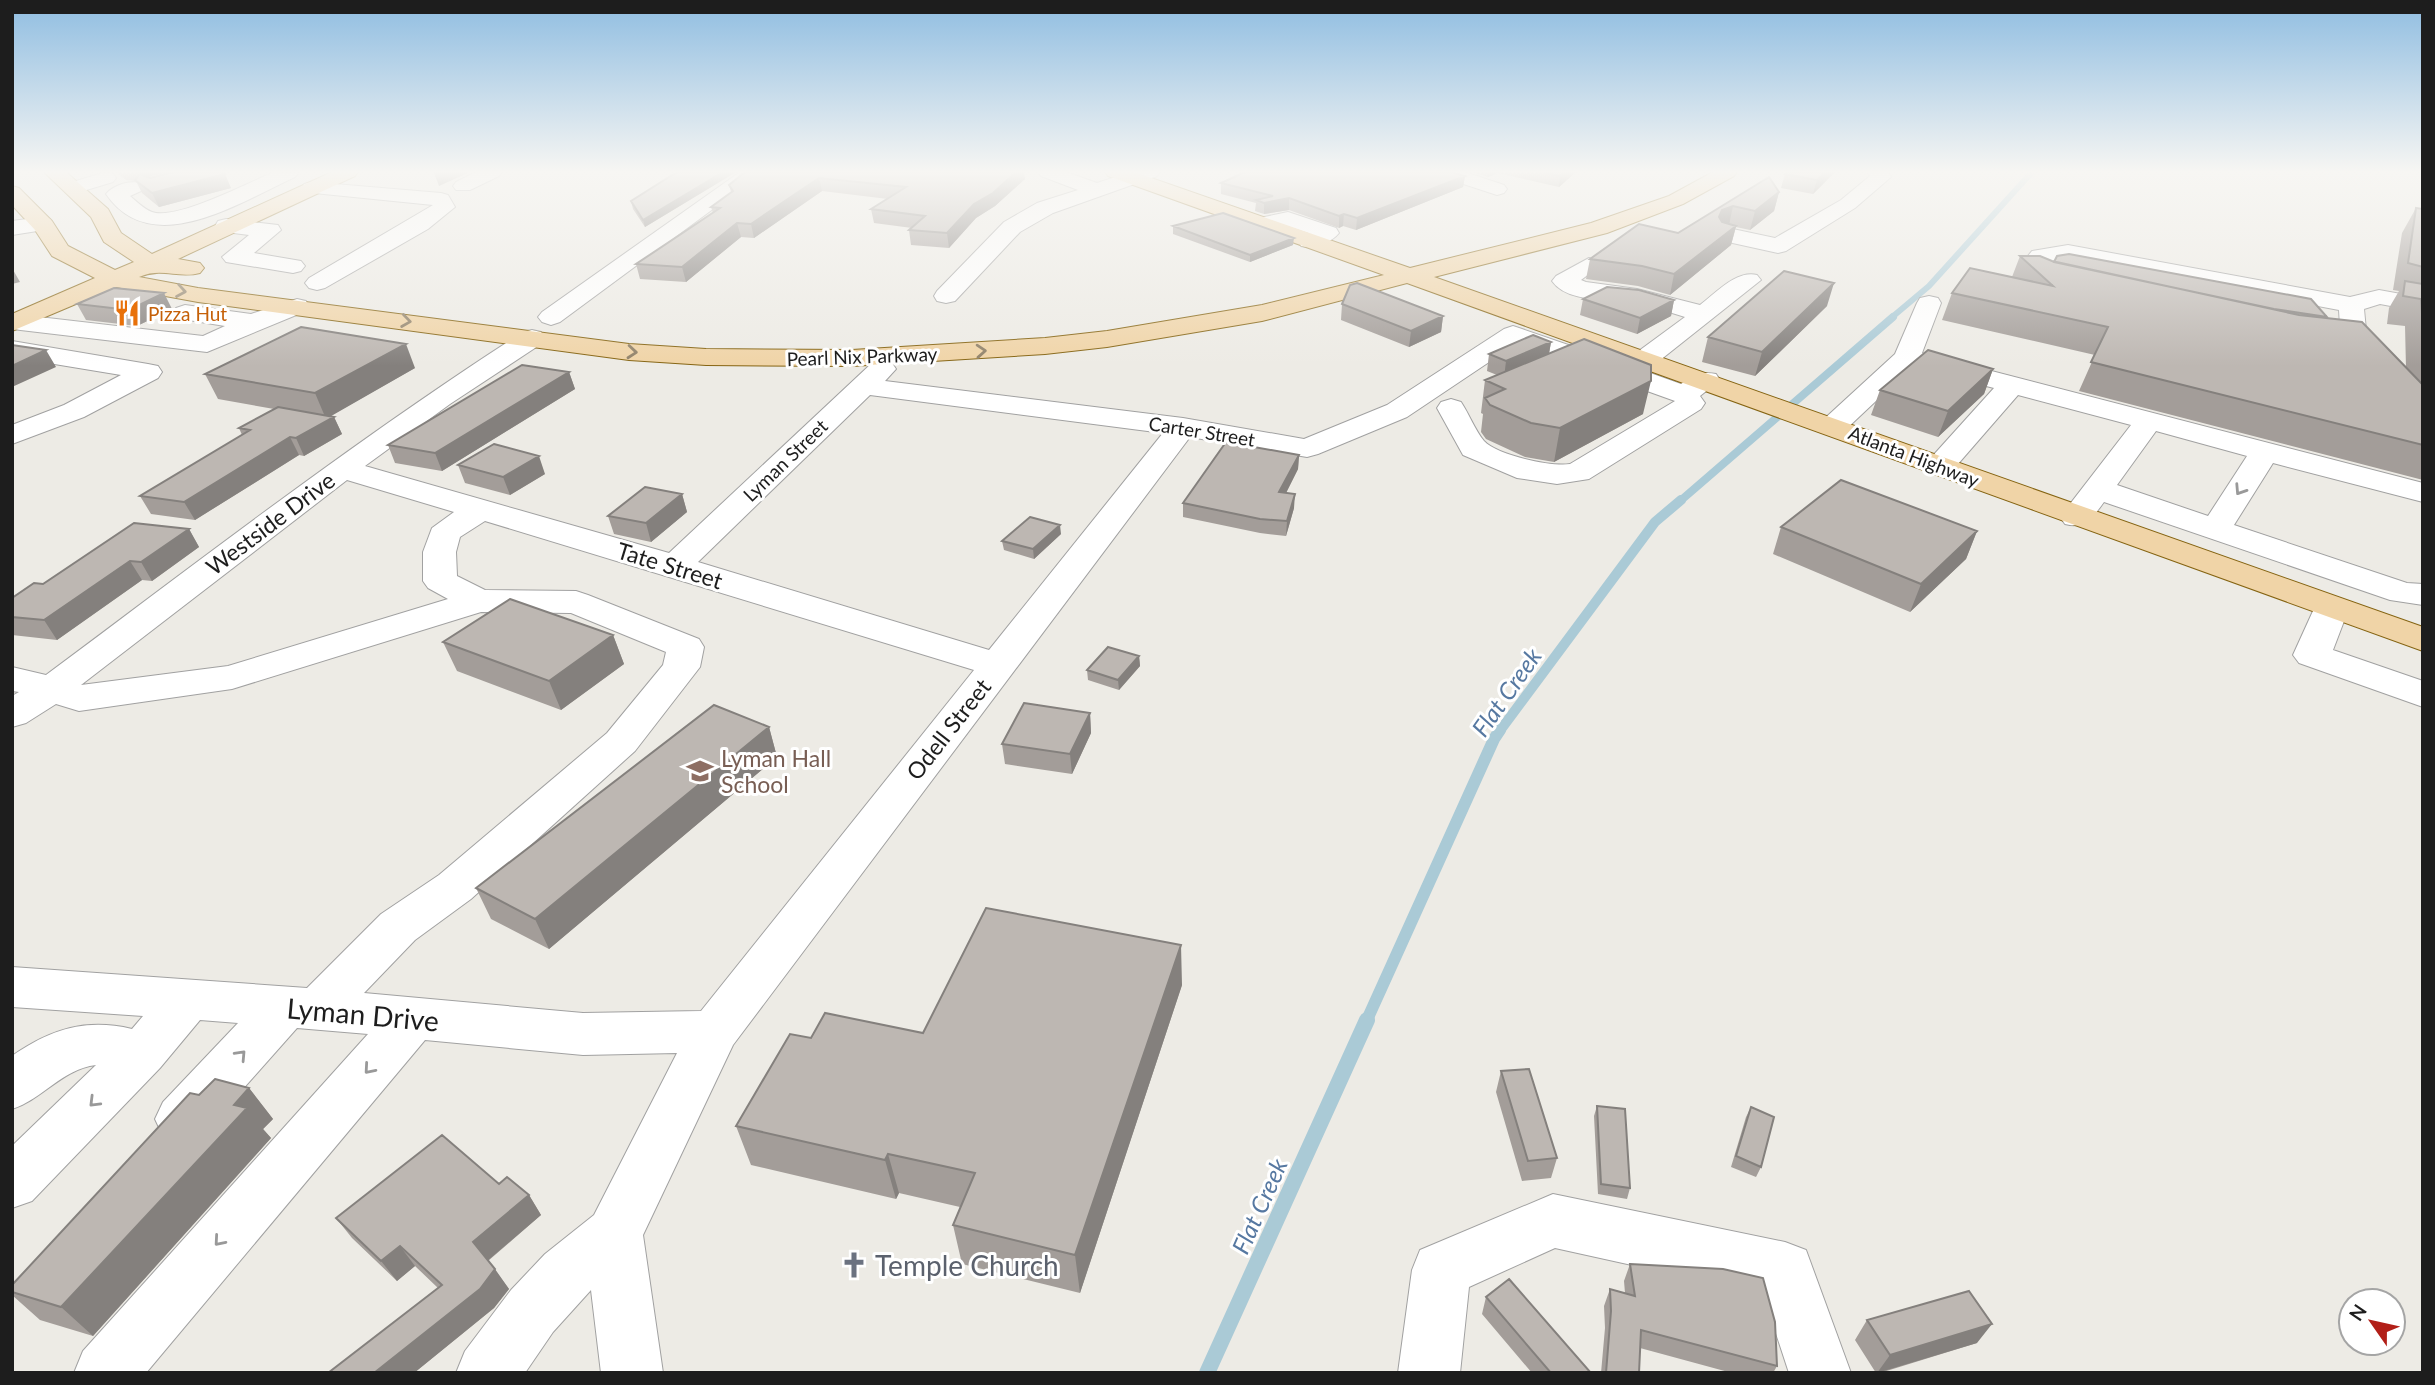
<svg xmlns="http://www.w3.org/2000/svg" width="2435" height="1385" font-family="Lato,sans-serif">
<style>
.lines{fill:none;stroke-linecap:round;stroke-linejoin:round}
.stream-far4{stroke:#aacad6;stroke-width:6}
.stream-far3{stroke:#aacad6;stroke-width:8}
.stream-far2{stroke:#aacad6;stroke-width:10}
.stream-far1{stroke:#aacad6;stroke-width:12}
.stream{stroke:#aacad6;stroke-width:16}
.minor-casing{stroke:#a1a1a1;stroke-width:2}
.major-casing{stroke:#856412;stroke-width:2}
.minor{fill:#fff;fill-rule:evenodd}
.major{fill:#f0d4a7;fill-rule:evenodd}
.wall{fill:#a39d99}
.shaded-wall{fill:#84807d}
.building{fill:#bdb7b2;stroke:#84807d;stroke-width:2}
.oneway{stroke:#918269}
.oneway2{stroke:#999}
.labels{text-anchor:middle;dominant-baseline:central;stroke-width:6;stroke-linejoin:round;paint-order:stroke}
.far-food-label{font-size:19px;fill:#c56008;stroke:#fff;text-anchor:start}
.far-street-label{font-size:19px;fill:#1d1d1d;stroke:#fff}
.street-label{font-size:23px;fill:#1d1d1d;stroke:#fff}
.education-label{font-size:23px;fill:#785e54;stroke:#fff;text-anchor:start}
.water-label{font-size:24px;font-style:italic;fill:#5678a1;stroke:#fff}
.near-street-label{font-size:28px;fill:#1d1d1d;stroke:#fff}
.near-worship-label{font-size:28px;fill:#5b616d;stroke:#fff;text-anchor:start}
</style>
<rect width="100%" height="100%" fill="#edebe5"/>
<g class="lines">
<path class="stream-far4" d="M1891 318 1929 286 2032 172"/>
<path class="stream-far3" d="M1679 502 1893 317"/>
<path class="stream-far2" d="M1499 732 1655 522 1681 500"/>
<path class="stream-far1" d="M1366 1022 1494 739 1500 730"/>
<path class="stream" d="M1207 1373 1367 1020"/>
<g class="minor-casing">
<path id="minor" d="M106 172 113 174 116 178 113 182 73 194 66 192 63 188 66 184Z
M274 172 298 173 295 177C240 202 152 261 106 194 113 185 130 180 141 183L144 187 141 191 130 196C136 201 144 209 152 212 175 221 250 182 274 172Z
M476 172H502L499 176 470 190H456L453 186 456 182Z
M740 172H763L560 322 551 325 542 322 538 317 542 312Z
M1038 172H1066L1097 183 1131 172H1160L1157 176 1053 213 1020 232 955 301 946 303 937 301 934 296 937 291 1004 222 1037 203 1078 190 1041 176Z
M1436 172H1465L1504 185 1507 189 1504 193 1497 195 1439 176Z
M1868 172H1888L1891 177 1855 208 1786 251 1778 253 1728 242 1720 240 1717 235 1720 230 1728 228 1775 238 1841 200 1870 176Z
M311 182 441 193 448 195 455 207 428 229 325 288 317 290 309 288 305 283 309 278 433 205 304 192 301 188 304 184Z
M1288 212 1336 228 1339 233C1331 243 1313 249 1301 246L1298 241 1308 233 1287 226 1263 231 1255 229 1252 224 1255 219Z
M42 217 50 219 53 224 50 229 12 235V221Z
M226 219 278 225 281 230 254 253 301 261 305 266 301 271 293 273 226 262 222 257 249 235 218 231 215 226 218 221Z
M2068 245 2350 297 2379 290 2423 298V312L2380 304 2364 309 2366 330C2352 350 2321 346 2301 340L2297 335 2301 330C2314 326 2327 332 2340 326L2339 310 2068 259 2047 262 2043 267 2050 273 2071 278 2075 283 2071 288C2053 293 2029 284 2018 268L2032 251Z
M1589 258 1597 260 1601 265 1581 280 1586 282 1637 289 1700 305C1716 293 1736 270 1757 275L1761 280 1654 365 1639 369 1681 384C1693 376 1701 371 1716 374L1720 380 1700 396 1705 403 1701 409 1589 479 1557 484 1517 478 1463 455 1437 408 1441 402 1451 399 1461 402C1469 414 1475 430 1484 441 1497 455 1551 467 1570 464L1675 401 1516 344 1407 417 1318 454 1307 457 1190 437 733 1045 643 1235 663 1373H601L591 1290 553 1332 525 1373H456L465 1351 511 1290 545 1254 594 1215 677 1053 583 1055 425 1040 146 1373H74L83 1351 368 1034 297 1028 201 1136 182 1142 163 1136 155 1119 163 1102 238 1023 200 1020 160 1068 32 1201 12 1208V1146L96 1065C62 1069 43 1099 12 1109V1056C51 1029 86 1018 132 1029L143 1016 12 1007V967L307 988 381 914 439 875 607 733 663 665 666 652 571 613 481 612 232 689 79 711 56 704 26 723 12 727V696L19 692 12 691V667L46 675C203 558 358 438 523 332L532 330 541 332 545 338 541 344 450 404 365 466 669 553 872 363 882 361 892 363 896 369 885 381 1183 418 1304 439 1387 405 1504 329 1513 326 1522 329 1612 360 1636 353 1685 317C1669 312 1653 307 1636 303 1612 298 1568 304 1552 281L1556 276ZM870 395 1163 433 989 650 698 562ZM347 480 454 512 432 528 423 552V581L428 588 448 599 228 666 81 685ZM485 521 974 670 701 1011 583 1013 364 993 415 940 471 899 635 751 700 667 704 647 699 639 588 595 576 591 485 590 457 576 456 552 460 537Z
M1929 296 1938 298 1941 303 1922 353 2423 483V502L2273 463 2234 525 2407 583 2423 584V605L2390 600 2104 502C2092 518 2086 529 2065 524L2060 517 2131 425 2018 395 1951 472 1940 475 1929 472 1925 466 1929 460 1994 388 1912 367 1843 432 1833 435 1823 432 1818 426 1823 420 1895 354 1917 303 1920 298ZM2156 431 2247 456 2208 516 2117 485Z
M297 299 306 301 309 306 306 311 207 352 12 329 13 314 203 336 225 326 176 318 172 313 176 308 185 305 251 314Z
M12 341 148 364 158 366 162 372 158 378 84 417 12 444V425L64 405 121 375 12 357Z
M2331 597 2344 600 2349 608 2333 650 2423 681V707L2299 663 2293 655 2318 600Z
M1553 1194 1785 1242 1806 1250 1851 1373H1789L1763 1294 1555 1248 1469 1287 1460 1373H1398L1412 1270 1420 1250Z"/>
</g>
<g class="major-casing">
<path id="major" d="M44 172H66L108 209 121 233 152 254 332 172H358L355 176 178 259 200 263 204 268 200 273C178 279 162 267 139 277L198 288 629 344 706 349 852 350 1045 338 1107 331 1262 305 1384 275 1108 176 1105 172H1134L1410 268 1591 223 1669 196 1713 172H1737L1734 176 1683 204 1607 233 1434 277 2423 627V651L1407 283 1262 321 1107 347 1045 354 852 366 706 365 629 360 198 302 116 287 12 331V314L95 278 52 256 35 230 12 205V186L19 188 52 221 68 246 115 270 134 262 104 242 91 217Z"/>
</g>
<use href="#minor" class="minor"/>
<use href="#major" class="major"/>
</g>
<path class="wall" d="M116 172H169L148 177 231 188 159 207 142 193 136 181 126 180Z
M677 172H736L645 227 633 209 631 201Z
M745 172 1025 179 995 206 976 218 949 248 911 245 909 230 912 228 874 223 871 209 888 199 822 191 754 238 741 237 686 282 640 279 636 264 713 213 711 207 731 192 729 185Z
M1241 172H1452L1465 176 1463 187 1356 230 1343 226 1339 228 1289 210 1264 214 1255 211 1256 203 1221 194V183L1244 172Z
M1472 172H1576L1559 187 1498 173 1488 177Z
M1835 172 1813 194 1781 188 1785 174Z
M1769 177 1779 192 1774 211 1750 230 1736 227 1731 245 1670 295 1638 286 1586 279 1590 259 1678 233Z
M2416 208 2423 209V480L2079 391 2095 355 1942 320 1952 293 2012 277 2020 256 2327 317V318L2406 368 2405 326 2387 324 2389 308 2399 291 2393 290 2402 233Z
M1173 226 1293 245 1250 262 1173 234Z
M1583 299 1674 300 1671 316 1637 334 1580 315Z
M77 304 172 309 137 326 86 320Z
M1342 304 1443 316 1441 332 1409 347 1341 320Z
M1827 306 1755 376 1702 362 1708 337Z
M1551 342 1549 354 1643 414 1554 462 1525 457 1486 439 1481 432 1483 414 1481 413 1485 380 1497 375 1487 371 1489 354Z
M415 368 330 416 334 417 342 434 304 456 299 455 195 520 151 514 140 496 242 435 239 428 274 409 218 399 205 374Z
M1993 369 1984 394 1938 437 1871 415 1880 390Z
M569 372 575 389 442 471 395 463 388 445Z
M1299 455 1298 469 1286 493 1294 508 1286 536 1260 533 1183 517V503Z
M458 465 545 474 510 495 465 483Z
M682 494 687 512 651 542 614 534 608 516Z
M1781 527 1977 531 1966 559 1910 612 1773 554Z
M189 529 199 547 152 581 142 580 57 640 12 635V598L43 584Z
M1061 534 1034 559 1004 550 1002 541Z
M613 635 624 664 561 710 457 671 443 642Z
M1139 656 1140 666 1119 690 1088 680 1087 670Z
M1090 713 1091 733 1072 774 1005 764 1002 744Z
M769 727 777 757 549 949 491 919 476 888Z
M1182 985 1080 1293 962 1264 953 1225 960 1207 899 1193 896 1199 751 1165 736 1126 811 1038 923 1033Z
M1501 1071 1557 1158 1551 1178 1522 1181 1496 1092Z
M249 1088 273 1119 263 1129 271 1138 93 1336 40 1320 12 1295V1292L199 1095Z
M1597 1106 1630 1188 1627 1199 1598 1194 1594 1116Z
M1751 1107 1761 1167 1756 1177 1731 1167 1746 1117Z
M499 1184 529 1195 541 1215 488 1261 509 1289 494 1308 414 1373H328L438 1288 415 1266 397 1281 352 1238 336 1218Z
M1630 1264 1777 1366 1773 1373H1732L1640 1348 1639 1373H1601L1605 1328 1604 1306 1610 1289 1625 1293 1624 1281Z
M1486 1297 1591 1373H1532L1482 1314Z
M1867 1320 1977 1343 1880 1373H1876L1855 1340Z"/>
<path class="shaded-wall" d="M138 172H169L148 176 144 182Z
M436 172H470L439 186 434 173Z
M723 172H736L645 227 643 220Z
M1016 172H1024L1025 179 995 206 976 218 949 248 947 233 974 204Z
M1489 172H1498V173L1488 177Z
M1565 172H1576L1559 187 1560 176Z
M1826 172H1835L1813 194 1817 180Z
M225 174 231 188 159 207 152 193Z
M1465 176 1463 187 1356 230 1357 218Z
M819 178 822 191 754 238 751 224Z
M1779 192 1774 211 1750 230 1755 211Z
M1289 198V210L1264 214V203Z
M1733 206 1729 225 1718 229 1719 217 1722 210Z
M1344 214 1343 226 1339 228V216Z
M737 223 741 237 686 282 682 267Z
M1736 226 1731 245 1670 295 1674 274Z
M1294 238 1293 245 1250 262V255Z
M12 268 20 282 12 284Z
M1834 283 1827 306 1755 376 1762 352Z
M164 293 172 309 137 326 129 310Z
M1674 300 1671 316 1637 334 1640 318Z
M1443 316 1441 332 1409 347 1411 331Z
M1551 342 1548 359 1504 378 1506 361Z
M406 344 415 368 326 419 315 393Z
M46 350 56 367 12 387V366Z
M1993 369 1984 394 1938 437 1948 411Z
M569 372 575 389 442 471 435 453Z
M1651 381 1643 414 1554 462 1560 428Z
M334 417 342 434 304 456 296 438Z
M290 437 299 455 195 520 184 502Z
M1299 455 1298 469 1279 507V492Z
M539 456 545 474 510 495 503 477Z
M682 494 687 512 651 542 646 523Z
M1295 494 1294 508 1286 536 1287 521Z
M1060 525 1061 534 1034 559 1033 549Z
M189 529 199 547 152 581 141 562Z
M1977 531 1966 559 1910 612 1921 584Z
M130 561 142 580 57 640 44 620Z
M613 635 624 664 561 710 549 681Z
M1139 656 1140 666 1119 690 1118 680Z
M1090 713 1091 733 1072 774 1070 754Z
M769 727 777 757 549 949 535 919Z
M1181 945 1182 985 1080 1293 1075 1255Z
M249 1088 273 1119 263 1129 271 1138 93 1336 61 1307 234 1105Z
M888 1154 899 1193 896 1199 885 1160Z
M529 1195 541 1215 486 1262 473 1242Z
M400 1246 415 1266 397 1281 381 1261Z
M495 1269 509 1289 494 1308 414 1373H374Z
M1992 1324 1977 1343 1877 1373 1890 1355Z"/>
<path class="building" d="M173 172H221L225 174 152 193 135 180 140 174 150 178Z
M677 172H723L643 220 631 201Z
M745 172H1016L993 193 974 204 947 233 909 230 925 216 871 209 906 187 819 178 751 224 737 223 682 267 636 264 720 208 711 207 733 191 729 185Z
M1245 172H1452L1465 176 1357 218 1344 214 1339 216 1289 198 1264 203 1256 200 1273 196 1221 183Z
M1543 172H1565L1560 176Z
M1787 172H1826L1817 180 1785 174Z
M1769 177 1779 192 1755 211 1733 206 1722 210 1719 217 1722 222 1736 226 1674 274 1642 266 1590 259 1639 224 1678 233Z
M2416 208 2423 209V267L2408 263Z
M1223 213 1294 238 1250 255 1173 226Z
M2069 254 2311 299 2327 317 2274 309 2054 262 2057 256Z
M2020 256H2040L2052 261 2299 315 2362 322 2423 385V445L2091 362 2108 327 1952 293 1970 268 2053 286Z
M1784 271 1834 283 1762 352 1708 337Z
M2405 281 2423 284V328L2421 299 2403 296Z
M1357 283 1443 316 1411 331 1342 304 1350 285Z
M1607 287 1639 290 1674 300 1640 318 1583 299Z
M114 288 164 293 129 310 77 304Z
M301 327 406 344 315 393 205 374Z
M1533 335 1551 342 1506 361 1489 354Z
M1584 339 1651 365V381L1560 428 1531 423 1490 405 1485 398 1505 389 1485 380Z
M12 345 46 350 12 366Z
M1928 350 1993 369 1948 411 1880 390Z
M522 365 569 372 435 453 388 445Z
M278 407 334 417 296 438 290 437 184 502 140 496 250 430 239 428Z
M1226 442 1299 455 1279 492 1295 494 1287 521 1260 519 1183 503Z
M494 444 539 456 503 477 458 465Z
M1841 480 1977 531 1921 584 1781 527Z
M645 487 682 494 646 523 608 516Z
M1030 517 1060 525 1033 549 1002 541Z
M134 523 189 529 141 562 130 561 44 620 12 617V598L34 583 43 584Z
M510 599 613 635 549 681 443 642Z
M1108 647 1139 656 1118 680 1087 670Z
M1024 703 1090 713 1070 754 1002 744Z
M714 705 769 727 535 919 476 888Z
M986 908 1181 945 1075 1255 953 1225 975 1173 888 1154 885 1160 736 1126 790 1034 811 1038 825 1013 923 1033Z
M1529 1069 1557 1158 1528 1161 1501 1071Z
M215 1079 249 1088 234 1105 247 1108 61 1307 12 1292V1285L190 1093 199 1095Z
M1597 1106 1625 1109 1630 1188 1601 1184Z
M1751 1107 1774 1117 1761 1167 1736 1156Z
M442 1135 499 1184 507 1177 529 1195 473 1242 495 1269 480 1289 374 1373H328L442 1285 400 1246 381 1261 336 1218Z
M1630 1264 1723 1269 1763 1278 1775 1322 1777 1366 1641 1330 1639 1373H1606L1611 1311 1610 1289 1635 1296Z
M1509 1279 1591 1373H1551L1486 1297Z
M1969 1291 1992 1324 1890 1355 1867 1320Z"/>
<defs><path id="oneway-chevron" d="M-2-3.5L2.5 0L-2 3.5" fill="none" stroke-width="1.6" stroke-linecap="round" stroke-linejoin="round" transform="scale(1.75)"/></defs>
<g class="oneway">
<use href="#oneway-chevron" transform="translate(181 291) rotate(10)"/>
<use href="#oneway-chevron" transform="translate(406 321) rotate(8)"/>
<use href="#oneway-chevron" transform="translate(981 351) rotate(-4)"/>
<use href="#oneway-chevron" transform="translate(632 352) rotate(5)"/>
</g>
<g class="oneway2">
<use href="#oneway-chevron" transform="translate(2240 490) rotate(123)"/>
<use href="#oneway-chevron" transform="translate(241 1055) rotate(-47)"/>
<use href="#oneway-chevron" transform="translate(369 1069) rotate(131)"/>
<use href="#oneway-chevron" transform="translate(94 1102) rotate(135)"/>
<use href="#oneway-chevron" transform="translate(219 1241) rotate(131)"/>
</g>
<linearGradient id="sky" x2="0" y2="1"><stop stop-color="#8fbde1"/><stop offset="0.47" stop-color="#f7f6f3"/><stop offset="1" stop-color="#f7f6f3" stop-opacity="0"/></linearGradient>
<rect width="2435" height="366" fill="url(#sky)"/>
<defs>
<g id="restaurant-bare" transform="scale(2.1)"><path d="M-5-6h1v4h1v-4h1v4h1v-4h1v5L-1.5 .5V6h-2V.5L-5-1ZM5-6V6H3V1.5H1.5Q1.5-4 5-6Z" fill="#e8710a" stroke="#fff" stroke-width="2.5" paint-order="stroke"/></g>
<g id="school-bare" transform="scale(2.1)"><path d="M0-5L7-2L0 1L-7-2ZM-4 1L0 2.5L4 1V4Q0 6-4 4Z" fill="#8d6e63" stroke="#fff" stroke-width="2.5" paint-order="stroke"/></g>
<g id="church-bare" transform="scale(2.1)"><path d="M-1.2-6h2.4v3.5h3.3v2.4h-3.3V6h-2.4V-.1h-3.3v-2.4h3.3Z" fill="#6b7280" stroke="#fff" stroke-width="2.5" paint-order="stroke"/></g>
</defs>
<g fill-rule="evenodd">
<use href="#restaurant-bare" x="127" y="313"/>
<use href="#school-bare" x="700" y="771"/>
<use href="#church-bare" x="854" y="1265"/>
</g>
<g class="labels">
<g class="far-food-label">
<text x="148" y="313">Pizza Hut</text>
</g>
<g class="far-street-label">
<text transform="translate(862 356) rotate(-2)">Pearl Nix Parkway</text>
<text transform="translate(1202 431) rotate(9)">Carter Street</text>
<text transform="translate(1914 456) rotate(21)">Atlanta Highway</text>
<text transform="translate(785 460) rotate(-44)">Lyman Street</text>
</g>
<g class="street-label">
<text transform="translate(270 523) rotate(-37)">Westside Drive</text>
<text transform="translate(670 565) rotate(17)">Tate Street</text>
<text transform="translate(948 729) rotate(-52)">Odell Street</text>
</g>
<g class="education-label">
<text x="721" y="758">Lyman Hall<tspan x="721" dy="26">School</tspan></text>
</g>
<g class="water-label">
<text transform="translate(1506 692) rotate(-55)">Flat Creek</text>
<text transform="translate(1259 1206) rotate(-66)">Flat Creek</text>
</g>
<g class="near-street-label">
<text transform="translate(363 1014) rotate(5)">Lyman Drive</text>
</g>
<g class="near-worship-label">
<text x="875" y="1265">Temple Church</text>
</g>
</g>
<rect width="2435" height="1385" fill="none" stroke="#1d1d1d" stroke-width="28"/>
<g transform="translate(2372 1322) rotate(304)"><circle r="33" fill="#ffffff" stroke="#a5a5a5" stroke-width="2"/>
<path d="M0-5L12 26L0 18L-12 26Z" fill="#b21f18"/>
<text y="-10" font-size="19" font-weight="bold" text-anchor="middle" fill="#1d1d1d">N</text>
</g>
</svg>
